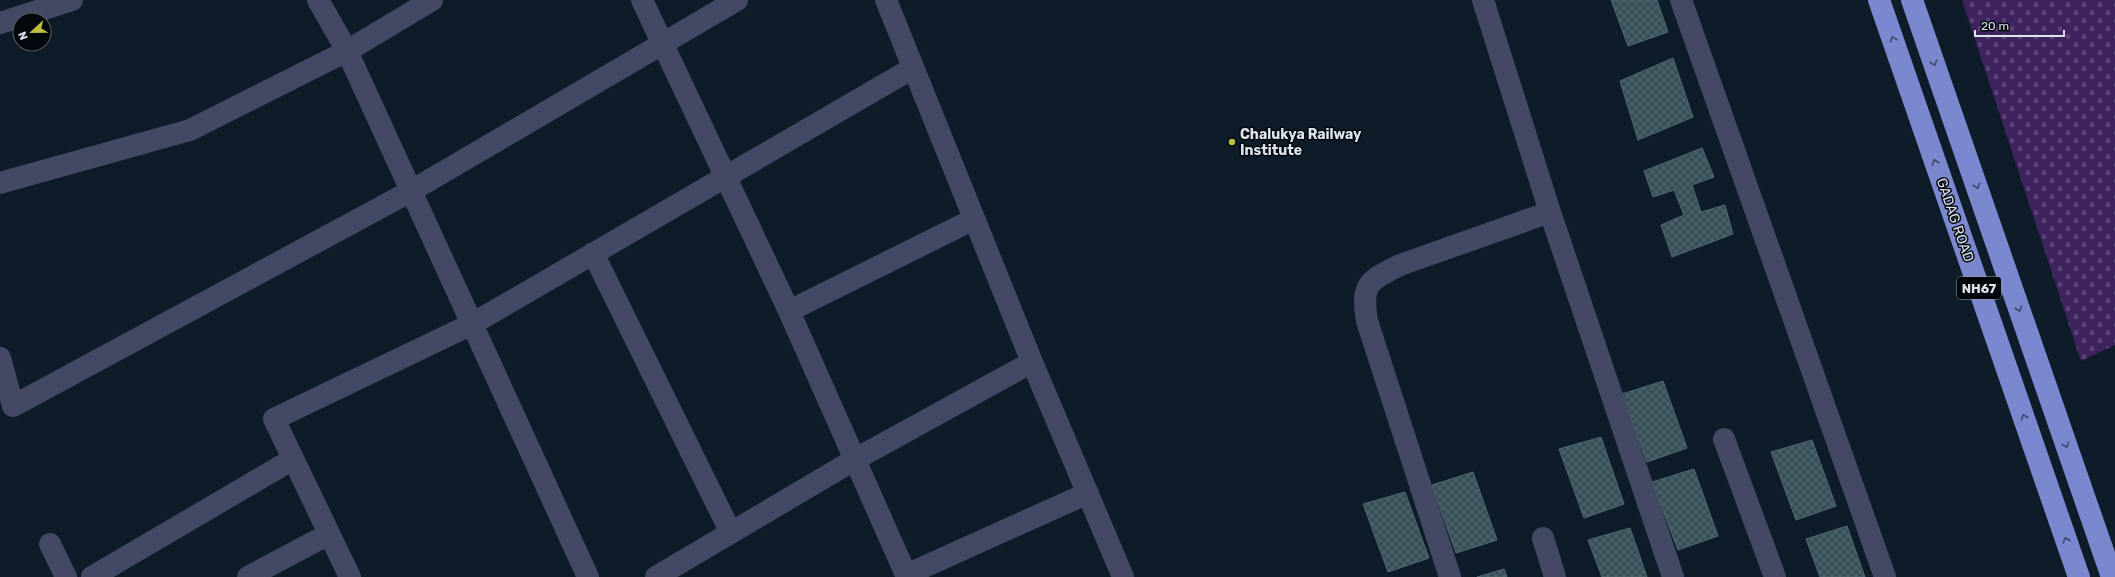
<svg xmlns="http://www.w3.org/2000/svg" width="2115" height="577" font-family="Rubik,sans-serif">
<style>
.cemetery{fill:url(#cemetery-stones)}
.building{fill:url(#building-cross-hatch);stroke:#506870}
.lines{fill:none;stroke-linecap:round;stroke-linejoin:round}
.street{stroke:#434965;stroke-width:22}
.highway{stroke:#7b88cf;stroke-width:22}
.oneway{stroke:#3f476d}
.poi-dot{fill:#bdbf43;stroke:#03060b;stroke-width:1.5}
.labels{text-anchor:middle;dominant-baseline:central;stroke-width:3;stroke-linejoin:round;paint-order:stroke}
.shield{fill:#03060b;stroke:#9aa1a9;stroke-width:1}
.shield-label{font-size:13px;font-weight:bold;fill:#dbe4ed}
.poi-label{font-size:14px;font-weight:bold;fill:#dbe4ed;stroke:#03060b;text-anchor:start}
.street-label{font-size:14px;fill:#dbe4ed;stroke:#03060b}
</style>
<defs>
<pattern id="cemetery-stones" width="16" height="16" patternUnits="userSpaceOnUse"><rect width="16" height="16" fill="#3e235e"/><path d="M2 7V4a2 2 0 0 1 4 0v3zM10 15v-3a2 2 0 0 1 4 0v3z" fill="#594375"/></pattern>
<pattern id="building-cross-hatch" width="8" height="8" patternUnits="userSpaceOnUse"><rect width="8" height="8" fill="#385058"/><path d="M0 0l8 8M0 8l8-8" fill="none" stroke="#546970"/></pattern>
</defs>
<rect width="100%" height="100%" fill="#0e1c29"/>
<path class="cemetery" d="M1962 0H2115V345L2081 361Z"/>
<path class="building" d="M1611 0H1657L1668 32 1628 46Z
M1673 58 1693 117 1638 140 1620 81Z
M1702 148 1714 177 1692 185 1701 212 1725 205 1733 234 1672 257 1661 225 1684 215 1674 190 1653 197 1644 171Z
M1663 381 1687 448 1647 462 1622 394Z
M1601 437 1624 504 1584 518 1559 449Z
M1812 440 1836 506 1796 520 1771 452Z
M1694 469 1718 536 1678 550 1652 482Z
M1473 472 1497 540 1456 553 1432 485Z
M1405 492 1429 558 1388 572 1363 504Z
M1847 526 1865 577H1820L1806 539Z
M1630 528 1647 577H1602L1588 540Z
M1504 569 1507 577H1477Z"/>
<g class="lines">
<path class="street" d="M318 0 347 51 588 577
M642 0 789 311 907 577
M886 0 1032 362 1123 577
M1483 0 1550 212 1673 577
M1681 0 1885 577
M0 23 72 0
M0 183 190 130 347 51 432 0
M593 253 731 533
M789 311 974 219
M0 358 13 406 411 191 737 0
M1724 439 1775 577
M1543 538 1555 577
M50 544 66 577
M906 575 1088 493
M92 577 293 459
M248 577 329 534
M350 577 274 419 472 324 913 68
M656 577 854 460 1032 362
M1450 577 1367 321C1361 284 1368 281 1400 265L1550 212"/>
<path class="highway" d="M1879 0 2079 577
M1912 0 2112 577"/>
</g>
<defs><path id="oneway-chevron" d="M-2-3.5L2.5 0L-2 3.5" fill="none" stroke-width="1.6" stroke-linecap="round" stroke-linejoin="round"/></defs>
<g class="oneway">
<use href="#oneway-chevron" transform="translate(1893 39) rotate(-109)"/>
<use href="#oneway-chevron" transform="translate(1934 63) rotate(71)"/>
<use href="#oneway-chevron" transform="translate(1935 162) rotate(-109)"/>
<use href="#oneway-chevron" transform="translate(1977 186) rotate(71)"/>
<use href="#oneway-chevron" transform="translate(2019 309) rotate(71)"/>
<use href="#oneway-chevron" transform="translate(2024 417) rotate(-109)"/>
<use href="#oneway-chevron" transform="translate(2066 445) rotate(71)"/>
<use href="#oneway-chevron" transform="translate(2066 540) rotate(-109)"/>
</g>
<circle class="poi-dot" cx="1232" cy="142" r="4"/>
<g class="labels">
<rect class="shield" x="1957" y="277" width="44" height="22" rx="3"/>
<g class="shield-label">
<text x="1979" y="288">NH67</text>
</g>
<g class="poi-label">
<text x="1240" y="134">Chalukya Railway<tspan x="1240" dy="16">Institute</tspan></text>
</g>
<g class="street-label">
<text transform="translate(1955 220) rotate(71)">GADAG ROAD</text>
</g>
</g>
<g transform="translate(32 32) rotate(248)"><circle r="19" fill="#03060b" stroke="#595f65"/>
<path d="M0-3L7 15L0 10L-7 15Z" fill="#bdbf43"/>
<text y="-6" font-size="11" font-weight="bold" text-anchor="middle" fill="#dbe4ed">N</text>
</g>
<path d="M1975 30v6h89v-6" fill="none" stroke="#dbe4ed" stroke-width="2"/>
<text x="1981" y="30" font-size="12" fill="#dbe4ed" stroke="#03060b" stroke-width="3" paint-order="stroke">20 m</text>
</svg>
